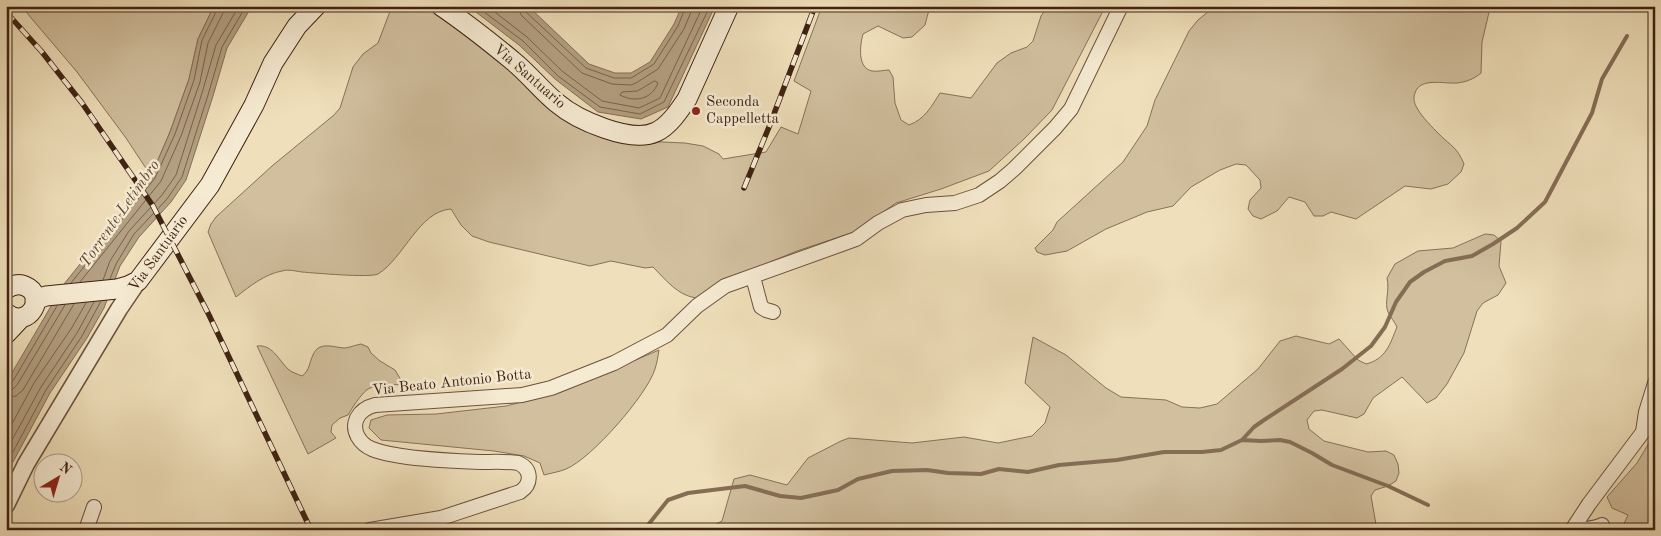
<svg xmlns="http://www.w3.org/2000/svg" width="1661" height="536" font-family="'Old Standard TT',serif">
<style>
.green{fill:#d1bf9e;stroke:#887158}
.water{fill:#b39f81;stroke:#856d55}
.lines{fill:none;stroke-linecap:round;stroke-linejoin:round}
.shore{stroke:#79614a;stroke-width:1}
.stream{stroke:#856d55;stroke-width:4}
.minor-casing{stroke:#6b523d;stroke-width:16}
.tertiary-casing{stroke:#6b523d;stroke-width:19}
.secondary-casing{stroke:#3f2313;stroke-width:21}
.minor{stroke:#f5ead2;stroke-width:14}
.tertiary{stroke:#f5ead2;stroke-width:16}
.secondary{stroke:#f5ead2;stroke-width:19}
.rail-casing{stroke:#3f2313;stroke-width:5.5}
.rail{stroke:#f5ead2;stroke-width:4;stroke-dasharray:11;stroke-linecap:butt}
.poi-dot{fill:#8f2418;stroke:#f5ead2;stroke-width:2}
.labels{text-anchor:middle;dominant-baseline:central;stroke-width:5;stroke-linejoin:round;paint-order:stroke}
.street-label{font-size:15px;fill:#3f2313;stroke:#f5ead2}
.poi-label{font-size:15px;fill:#3f2313;stroke:#f5ead2;text-anchor:start}
.water-label{font-size:16px;font-style:italic;fill:#624834;stroke:#f5ead2}
</style>
<rect width="100%" height="100%" fill="#efdfba"/>
<filter id="stains"><feTurbulence type="fractalNoise" baseFrequency=".004" numOctaves="4"/><feColorMatrix values="0 0 0 0 .2 0 0 0 0 .09 0 0 0 0 .02 0 0 0 .5 -.17"/></filter>
<radialGradient id="worn" r=".72"><stop offset=".6" stop-color="#630" stop-opacity="0"/><stop offset="1" stop-color="#630" stop-opacity=".3"/></radialGradient>
<path class="green" d="M21 6H214L198 39 189 79 170 132 151 176 126 138 77 72Z
M392 6H427L446 17 523 82 639 141 685 143 703 146 719 154 723 159 766 152 781 127 798 134 811 91 794 81 822 6H930L925 25 912 37 903 38 878 26 863 34C860 45 857 68 872 71 877 72 884 70 889 70L893 77 895 103 901 120 909 125C925 119 931 107 940 93L971 98 997 63 1011 53 1027 47 1033 41 1041 16 1048 6H1104L1102 13 1052 110 1024 139 989 171 941 189 896 203 854 232 797 251 723 281 696 298C677 295 666 280 653 267L645 268 611 261 590 266 489 242 472 236 461 225 451 209C419 211 404 258 378 274 370 278 314 273 302 272 295 271 288 269 282 271 265 274 250 286 236 297L208 232 211 224 216 217 272 166 334 115 340 108 353 67 363 54 378 43Z
M1215 6H1489L1490 8 1482 42 1481 73C1474 79 1466 82 1457 83 1444 84 1420 77 1415 93 1413 98 1414 103 1417 108 1422 117 1432 127 1440 135 1451 146 1457 147 1464 164L1461 172 1448 184 1431 189 1405 186 1356 219 1331 212 1323 216H1314L1305 202 1289 197 1277 211 1261 219 1253 216 1248 209 1250 200 1261 188 1260 180 1246 165 1236 164 1220 170 1191 187 1173 206 1147 212 1106 229 1067 251 1045 255 1037 252 1035 248 1053 230 1057 222 1123 162 1147 126 1155 100 1189 31 1198 20Z
M1485 234 1494 235 1501 241 1499 266 1506 283 1498 295 1483 303 1477 311 1464 353 1447 384 1436 398 1427 403 1402 377 1373 398 1364 414 1357 418 1322 410 1314 411 1307 420 1309 429 1324 441 1368 452 1386 451 1394 455 1398 464 1399 473 1396 481 1388 486 1375 490 1371 496 1377 530H705L722 521 734 479 750 475 787 485 808 458 841 441 849 438 912 443 964 437 998 443 1032 436 1045 423 1050 407 1025 383 1033 337 1066 355 1106 388 1121 397 1166 400 1182 407 1200 408 1217 404 1258 369 1280 341 1296 336 1329 344 1339 339 1358 360 1366 364C1386 359 1390 344 1397 327 1395 322 1390 317 1388 312 1384 303 1390 290 1387 278L1395 264 1418 251 1453 248Z
M361 344 368 347 371 353 380 361 395 370 404 385C396 384 375 385 368 389 361 394 352 408 348 415L340 418 332 425 331 432 336 438 308 454 257 346C272 344 278 359 288 369 291 372 297 374 302 376 310 370 309 363 313 355 319 340 335 348 345 348 351 347 356 345 361 344Z
M659 350C658 356 657 363 655 369 647 395 591 459 566 469 559 472 551 473 544 475L540 463 524 456 494 451 381 440 369 428 371 420 387 415 436 414 506 406 561 392Z
M1655 433V530H1621L1628 515 1612 508 1607 497 1637 463Z"/>
<path class="water" d="M214 6H252L227 48 213 96 186 180 171 202 139 237 120 266 104 308 87 338 50 393 6 475V383L64 284 151 176 170 132 189 79 198 39Z
M468 6H528L589 64 615 73H631L650 62 674 24 682 6H715L668 107 641 119 598 112 555 79 519 45Z"/>
<g class="lines">
<path class="shore" d="M476 6 523 41 558 76 600 107 640 114 664 102 710 6
M487 6 527 37 562 71 602 101 639 108 660 98 703 6
M518 6 519 11 522 16 582 73 612 84 631 85 636 83 658 69 684 29 691 12 692 6
M525 6 526 12 586 68 614 78H631L654 64 678 26 686 6
M655 81 658 83C652 99 635 103 620 95L622 92 637 91Z
M110 279 116 264 134 234 167 199 182 177 208 95 222 47 246 6
M103 280 110 261 129 231 162 195 176 175 202 93 216 45 239 6
M80 282 161 181 181 136 200 82 208 43 223 13 224 6
M71 283 155 178 175 134 194 80 202 40 217 10 218 6
M6 384 13 381 57 306
M6 390 13 389 17 385 65 305
M6 398 16 396 23 390 74 304
M6 435 34 383 71 329 86 303
M6 451 41 387 77 333 94 302
M6 465 46 390 82 336 101 301"/>
<path class="stream" d="M1242 440 1254 427 1264 420 1342 369 1371 346 1385 327 1396 302 1410 282 1424 272 1445 261 1472 256 1493 244 1517 228 1545 202 1592 113 1602 79 1627 36
M644 530 668 500 688 493 745 486 780 496 801 498 838 490 858 479 892 471 927 470 948 473 981 474 999 469 1028 472 1059 465 1117 460 1164 452H1202L1221 450 1242 440 1261 441 1280 440 1290 442 1312 453 1332 465 1388 486 1428 505"/>
<g class="minor-casing">
<path id="minor" d="M753 277 761 307 766 310 773 312
M86 530 94 507
M370 530 441 518 520 492C532 484 532 469 518 463 505 461 492 462 480 462 451 461 397 459 372 449 360 444 351 431 357 418 361 410 367 407 375 405L522 395 551 388 614 363 667 335 697 306 725 286 856 239 878 223 902 210 926 205 955 203 979 195 1000 181 1015 168 1055 128 1071 109 1121 6
M1572 530 1589 504 1643 432 1646 412 1655 383
M1579 530C1587 528 1595 529 1602 525"/>
</g>
<g class="tertiary-casing">
<path id="tertiary" d="M6 505 26 464 119 309 138 281"/>
</g>
<g class="secondary-casing">
<path id="secondary" d="M441 6C466 23 490 42 513 61 529 74 542 91 557 103 577 120 631 144 656 132 669 126 679 111 687 99L729 6
M6 289C12 285 18 283 25 286 48 295 29 331 6 313
M35 300 46 296 117 289 128 286 138 281 210 185 254 105 273 63 297 26 316 6
M6 334 21 318"/>
</g>
<use href="#minor" class="minor"/>
<use href="#tertiary" class="tertiary"/>
<use href="#secondary" class="secondary"/>
<g class="rail-casing">
<path id="rail" d="M6 12 42 52 82 103 153 206 209 315 311 530
M744 188 769 127 815 6"/>
</g>
<use href="#rail" class="rail"/>
</g>
<circle class="poi-dot" cx="696" cy="111" r="5"/>
<g class="labels">
<g class="street-label">
<text transform="translate(529 77) rotate(41)">Via Santuario</text>
<text transform="translate(159 254) rotate(-54)">Via Santuario</text>
<text transform="translate(452 383) rotate(-6)">Via Beato Antonio Botta</text>
</g>
<g class="poi-label">
<text x="706" y="102">Seconda<tspan x="706" dy="17">Cappelletta</tspan></text>
</g>
<g class="water-label">
<text transform="translate(120 214) rotate(-55)">Torrente Letimbro</text>
</g>
</g>
<rect width="1661" height="536" fill="none" stroke="#efdfba" stroke-width="25"/>
<rect x="8" y="8" width="1646" height="521" fill="none" stroke="#3f2313" stroke-width="2.5"/>
<rect x="12" y="12" width="1636" height="511" fill="none" stroke="#3f2313"/>
<g transform="translate(58 478) rotate(38)"><circle r="24" fill="#f5ead2" stroke="#ac9a86"/>
<path d="M0-4L9 19L0 12L-9 19Z" fill="#8f2418"/>
<text y="-8" font-size="14" font-weight="bold" text-anchor="middle" fill="#3f2313">N</text>
</g>
<rect width="100%" height="100%" filter="url(#stains)"/>
<rect width="100%" height="100%" fill="url(#worn)"/>
</svg>
